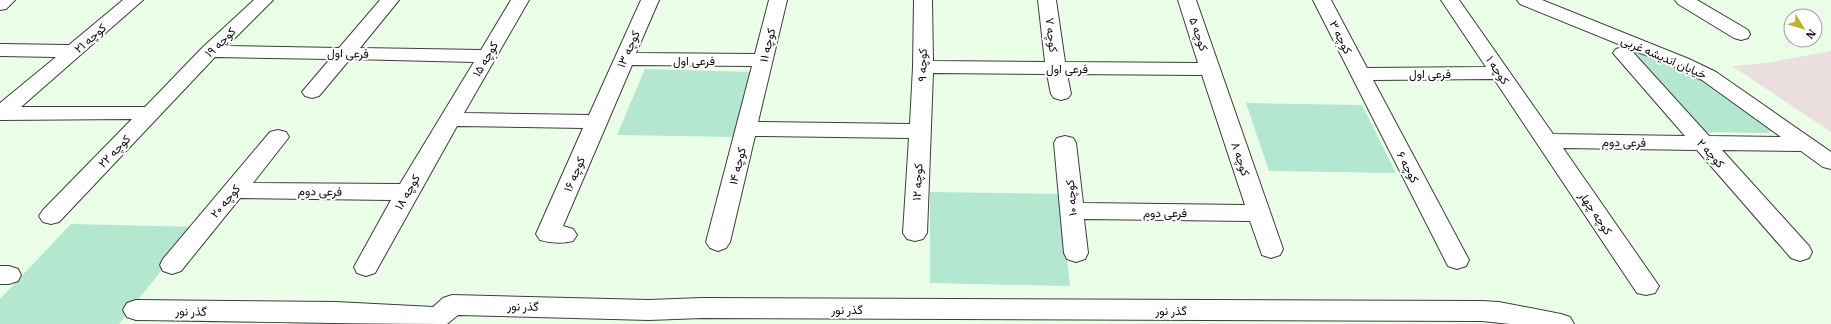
<svg xmlns="http://www.w3.org/2000/svg" width="1831" height="324" font-family="'IBM Plex Serif',Vazirmatn,serif">
<style>
.industrial{fill:#eadedf}
.green{fill:#b3e7cf}
.lines{fill:none;stroke-linecap:round;stroke-linejoin:round}
.minor-casing{stroke:#3d3d3d;stroke-width:2}
.minor{fill:#fff;fill-rule:evenodd}
.labels{text-anchor:middle;dominant-baseline:central;stroke-width:4;stroke-linejoin:round;paint-order:stroke}
.street-label{font-size:12px;fill:#0a0a0a;stroke:#fff}
</style>
<rect width="100%" height="100%" fill="#ebffe8"/>
<path class="industrial" d="M1831 51V132L1732 66 1766 63Z"/>
<path class="green" d="M1626 44 1691 72 1774 130 1767 133 1702 132Z
M645 69 754 72 735 137 617 135Z
M1246 103 1362 105 1396 173 1269 171Z
M930 192 1060 194 1070 286 930 283Z
M71 224 200 227 161 271 119 324H0V299Z"/>
<g class="lines">
<g class="minor-casing">
<path id="minor" d="M0 0H15L6 9 0 10Z
M123 0H143L21 107H145L203 47 254 0H273L227 46 339 48 380 0H399L360 48 481 50 511 0H529L464 113 589 115 641 0H659L636 53 755 54 769 0H787L758 122 910 124 913 67 914 0H932L933 61 1045 62 1038 0H1056L1065 62 1198 63 1178 0H1196L1283 249 1280 255 1271 258 1262 255 1250 221 1084 219 1088 253 1085 259 1076 262 1067 259 1064 253 1054 143 1057 138 1065 136 1073 138 1076 143 1083 203 1245 205 1202 75 1067 74 1071 94 1068 98 1061 100 1054 98 1051 94 1047 74 933 73 927 233 923 239 915 241 907 239 903 233 909 138 755 136 730 242 726 248 718 251 710 248 706 242 752 66 632 65 563 226 573 229 577 235 573 241C562 244 551 243 540 240L536 234 583 128 457 126 375 273 366 276 357 273 354 267 391 200 240 198 181 271 172 274 163 271 160 265 163 259 270 132 278 130 286 132 289 137 253 183 400 184 474 62 350 59 319 96 312 98 305 96 302 92 330 59 215 57 59 222 51 224 43 222 39 216 43 210 132 119 0 120V103L56 57 0 56V44L69 45Z
M1313 0H1331L1367 68 1486 67 1441 0H1459L1553 134 1685 136 1613 53 1616 49 1623 47 1630 49 1709 136 1781 137 1702 80 1675 67 1520 4 1517 0H1542L1689 59 1716 72 1831 152V169L1823 167 1801 151 1722 150 1809 246 1812 252 1809 258 1800 261 1791 258 1697 150 1563 148 1659 286 1655 293 1646 295 1637 293 1494 79 1373 80 1469 260 1466 266 1457 269 1448 266Z
M1675 0H1697L1748 30 1750 34 1748 38 1741 40 1734 38 1678 4Z
M0 266H9L18 269 21 275 18 281 9 284H0Z
M452 295 649 300 702 298 1482 301 1499 302 1561 314 1570 317 1574 324H1510L1482 321 702 318 649 320 458 315 447 324C344 324 240 321 136 320L127 317 123 310 127 303 136 300 336 302 433 307 443 298Z"/>
</g>
<use href="#minor" class="minor"/>
</g>
<g class="labels">
<g class="street-label">
<text transform="translate(1199 34) rotate(71)">کوچه ۵</text>
<text transform="translate(1052 35) rotate(83)">کوچه ۷</text>
<text transform="translate(1341 37) rotate(63)">کوچه ۳</text>
<text transform="translate(90 38) rotate(-41)">کوچه ۲۱</text>
<text transform="translate(220 42) rotate(-44)">کوچه ۱۹</text>
<text transform="translate(767 45) rotate(-76)">کوچه ۱۱</text>
<text transform="translate(628 49) rotate(-66)">کوچه ۱۳</text>
<text transform="translate(348 53) rotate(1)">فرعی اول</text>
<text transform="translate(1664 57) rotate(23)">خیابان اندیشه غربی</text>
<text transform="translate(485 59) rotate(-60)">کوچه ۱۵</text>
<text x="694" y="60">فرعی اول</text>
<text transform="translate(922 65) rotate(-89)">کوچه ۹</text>
<text x="1067" y="68">فرعی اول</text>
<text transform="translate(1498 70) rotate(56)">کوچه ۱</text>
<text x="1430" y="73">فرعی اول</text>
<text transform="translate(1624 142) rotate(1)">فرعی دوم</text>
<text transform="translate(114 151) rotate(-46)">کوچه ۲۲</text>
<text transform="translate(1711 153) rotate(48)">کوچه ۲</text>
<text transform="translate(1241 159) rotate(72)">کوچه ۸</text>
<text transform="translate(737 166) rotate(-76)">کوچه ۱۴</text>
<text transform="translate(1408 167) rotate(62)">کوچه ۶</text>
<text transform="translate(574 174) rotate(-67)">کوچه ۱۶</text>
<text transform="translate(917 182) rotate(-87)">کوچه ۱۲</text>
<text transform="translate(320 191) rotate(1)">فرعی دوم</text>
<text transform="translate(407 192) rotate(-60)">کوچه ۱۸</text>
<text transform="translate(1071 198) rotate(-95)">کوچه ۱۰</text>
<text transform="translate(225 201) rotate(-50)">کوچه ۲۰</text>
<text x="1165" y="212">فرعی دوم</text>
<text transform="translate(1596 213) rotate(56)">کوچه چهار</text>
<text transform="translate(523 306) rotate(1)">گذر نور</text>
<text x="847" y="309">گذر نور</text>
<text x="1171" y="310">گذر نور</text>
<text transform="translate(191 311) rotate(1)">گذر نور</text>
</g>
</g>
<g transform="translate(1803 28) rotate(128)"><circle r="19" fill="#ffffff" stroke="#9d9d9d"/>
<path d="M0-3L7 15L0 10L-7 15Z" fill="#b7b725"/>
<text y="-6" font-size="11" font-weight="bold" text-anchor="middle" fill="#0a0a0a">N</text>
</g>
</svg>
